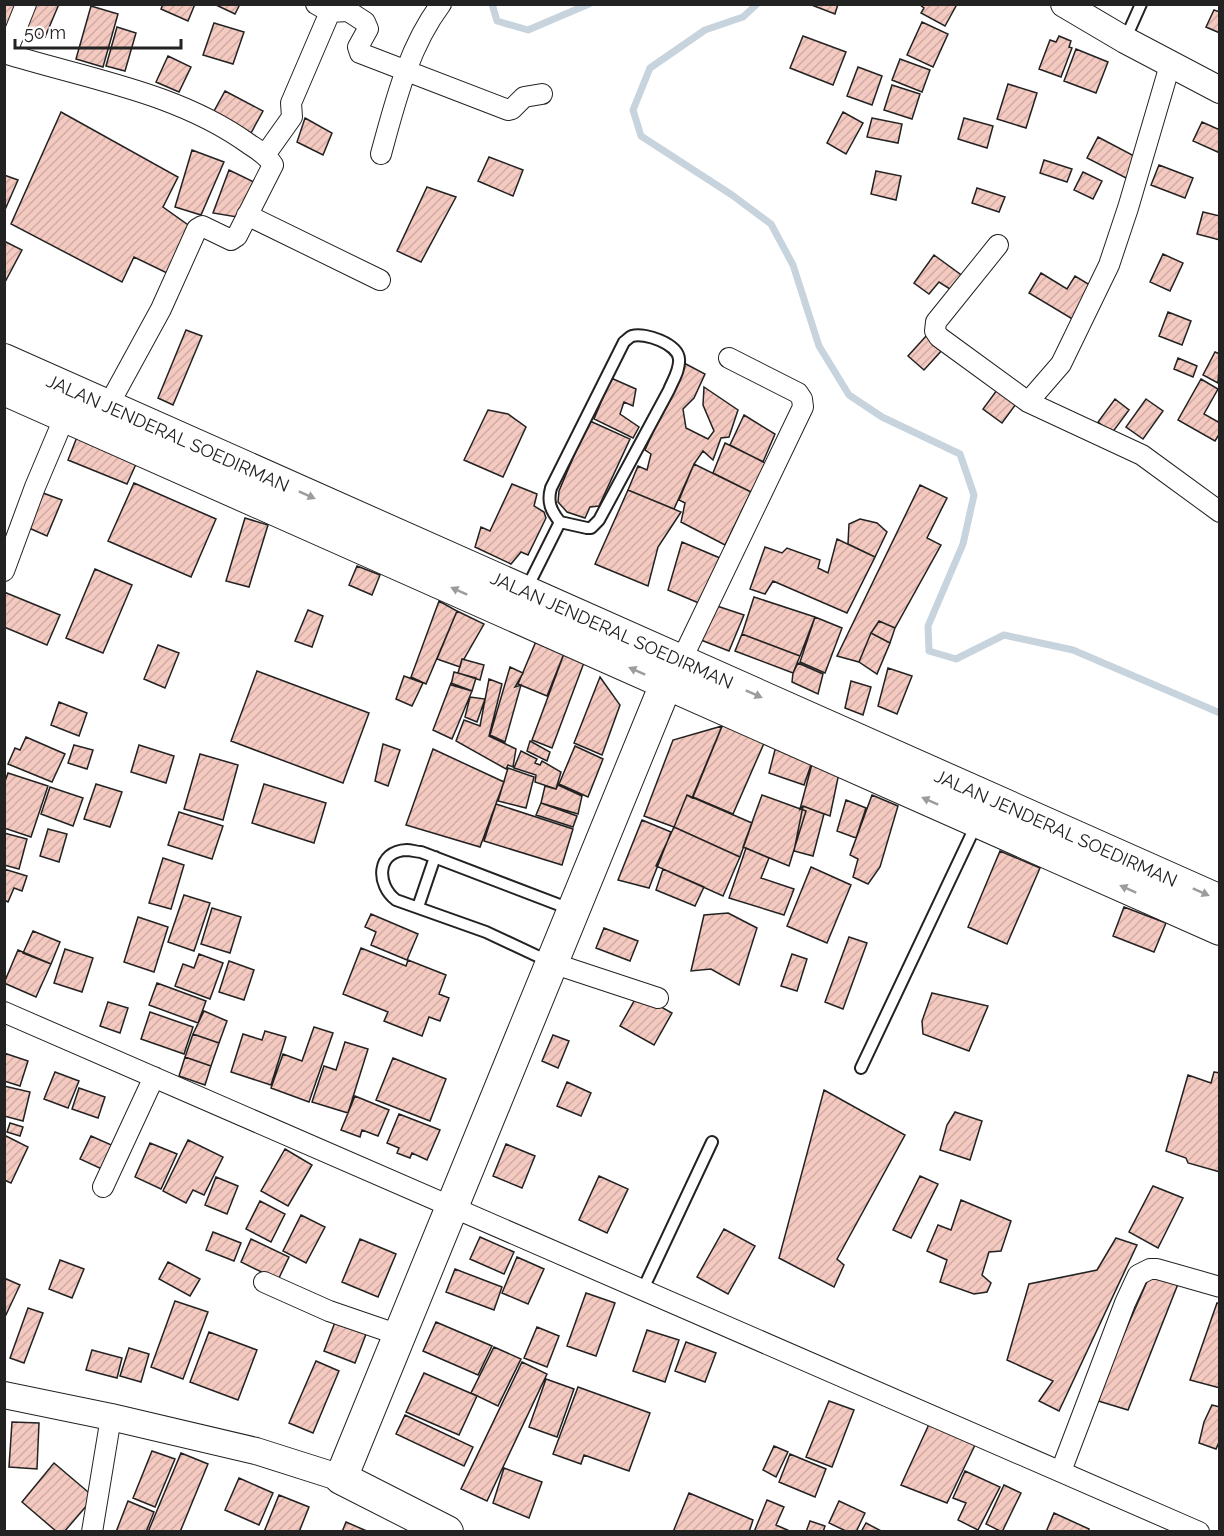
<svg xmlns="http://www.w3.org/2000/svg" width="1224" height="1536" font-family="Raleway,sans-serif">
<style>
.lines{fill:none;stroke-linecap:round;stroke-linejoin:round}
.stream{stroke:#c7d3dd;stroke-width:7}
.building{fill:url(#building-hatch);stroke:#222;stroke-width:1.5}
.service-casing{stroke:#222;stroke-width:14}
.minor-casing{stroke:#222;stroke-width:22}
.tertiary-casing{stroke:#222;stroke-width:28}
.primary-casing{stroke:#222;stroke-width:34}
.service{stroke:#fff;stroke-width:10}
.minor{stroke:#fff;stroke-width:20}
.tertiary{stroke:#fff;stroke-width:26}
.primary{stroke:#fff;stroke-width:32}
.oneway{fill:#9c9c9c}
.labels{text-anchor:middle;dominant-baseline:central;stroke-width:4.5;stroke-linejoin:round;paint-order:stroke}
.street-label{font-size:18px;fill:#222;stroke:#fff}
</style>
<defs>
<pattern id="building-hatch" width="6" height="6" patternUnits="userSpaceOnUse" patternTransform="scale(1.5)"><rect width="6" height="6" fill="#f3c9c0"/><path d="M-1 1l2-2M0 6l6-6M5 7l2-2" fill="none" stroke="#d0aca5"/></pattern>
</defs>
<rect width="100%" height="100%" fill="#fff"/>
<g class="lines">
<path class="stream" d="M492 4 497 21 528 30 589 4
M757 4 743 17 705 30 650 68 633 110 641 136 732 195 771 224 793 265 819 346 849 395 882 417 960 454 974 495 963 544 928 626 929 651 956 659 1004 635 1073 650 1220 713"/>
</g>
<path class="building" d="M4 4H23L4 37Z
M33 4H59L45 37 21 27Z
M163 4H195L188 21 161 9Z
M214 4H240L235 14Z
M809 4H838L835 14Z
M953 4 956 6 945 26 921 13 924 8 920 5Z
M91 6 118 14 103 67 76 59Z
M1214 10 1220 12V33L1206 27Z
M922 22 948 34 933 67 907 55Z
M214 23 244 32 233 64 203 55Z
M117 27 136 33 125 71 106 66Z
M803 36 846 52 833 85 790 68Z
M1059 36 1071 41 1069 47 1072 48 1061 77 1039 69 1050 40 1056 42Z
M1076 49 1108 62 1096 93 1064 81Z
M168 56 191 67 179 92 156 82Z
M900 59 930 70 922 92 892 80Z
M858 67 882 76 872 105 847 96Z
M1008 84 1037 93 1026 128 997 119Z
M892 85 920 94 912 119 884 110Z
M225 91 263 111 251 133 213 113Z
M61 112 178 177 163 207 191 227 169 274 134 257 122 282 11 224Z
M843 112 863 123 846 154 827 143Z
M305 118 332 133 323 155 297 142Z
M872 118 902 124 898 143 867 137Z
M964 118 993 126 987 148 958 139Z
M1202 122 1220 130V153L1193 141Z
M1098 137 1138 158 1128 179 1087 158Z
M192 150 224 162 201 215 175 207Z
M489 157 523 170 513 196 478 181Z
M1044 160 1072 169 1067 182 1040 173Z
M1159 165 1193 178 1185 198 1151 185Z
M229 170 254 182 237 217 213 213Z
M876 171 901 176 896 200 871 194Z
M1083 172 1102 181 1093 199 1074 190Z
M4 175 18 180 4 212Z
M427 187 456 197 421 262 397 251Z
M977 188 1005 197 999 212 972 203Z
M1203 212 1220 216V240L1197 234Z
M4 241 22 250 4 284Z
M1163 254 1183 263 1170 291 1150 282Z
M934 255 964 277 953 291 939 282 929 294 914 283Z
M1041 273 1067 289 1075 276 1095 288 1074 320 1029 293Z
M1168 312 1191 321 1182 345 1159 336Z
M186 330 202 336 173 405 158 398Z
M927 335 943 349 924 370 908 356Z
M1215 352 1220 354 1218 383 1203 375Z
M1178 358 1197 366 1193 377 1174 369Z
M684 363 705 374 694 398 683 409 686 428 708 439 714 431 703 405 704 387 738 410 729 437 721 438 713 460 703 451 694 464 674 509 628 490 638 466 647 470 651 454 645 450Z
M611 378 636 389 633 406 624 402 620 414 639 427 633 438 594 419Z
M1201 379 1218 389 1204 414 1220 423V433L1215 441 1178 420Z
M997 390 1016 404 1002 423 983 409Z
M1115 399 1129 410 1112 433 1098 422Z
M1146 399 1163 411 1143 439 1126 427Z
M488 410 508 414 526 427 503 477 464 460Z
M744 415 775 434 763 462 730 445Z
M590 421 630 439 599 506 590 507 585 518 567 512 558 502 559 491 586 427Z
M77 437 137 462 127 484 68 460Z
M725 443 768 464 751 492 713 473Z
M694 464 751 492 725 545 681 522 685 503 679 500Z
M134 483 216 519 191 577 108 541Z
M512 484 537 494 534 506 544 512 546 518 528 555 521 552 511 564 475 547 481 527 490 531Z
M920 485 947 498 927 538 941 545 895 628 879 621 871 633 859 662 837 656Z
M628 490 681 512 658 547 648 586 595 564Z
M43 493 62 500 47 536 29 528Z
M245 518 268 525 249 587 226 581Z
M860 519 877 523 887 532 875 557 848 544 849 524Z
M837 539 875 557 847 613 773 581 765 594 750 589 765 547 782 553 787 548 820 560 818 568 828 573Z
M682 542 720 558 701 604 668 590Z
M357 566 380 575 372 595 349 585Z
M95 569 132 585 103 653 66 638Z
M4 592 60 615 47 645 4 627Z
M754 597 815 617 800 656 742 634Z
M439 601 457 611 426 684 411 677Z
M714 605 744 615 729 651 701 640Z
M308 610 323 616 312 647 295 641Z
M457 611 484 624 464 659H462L460 667 437 659Z
M815 617 842 628 825 673 800 662Z
M879 621 895 628 890 643 871 633Z
M871 633 890 643 877 674 859 662Z
M742 634 800 656 793 673 735 651Z
M537 639 565 651 547 696 518 684Z
M158 645 179 653 165 688 144 679Z
M565 651 585 660 552 748 532 740Z
M462 659 484 665 480 680 458 673Z
M798 663 823 674 818 694 792 682 793 673Z
M510 667 523 673 515 687 521 685 505 742 490 735Z
M888 668 912 676 897 714 878 706Z
M257 671 369 713 343 783 231 741Z
M454 672 476 678 472 691 451 685Z
M404 676 423 683 412 706 396 699Z
M600 677 620 705 602 755 574 743Z
M489 679 502 684 489 736 516 749 513 767 508 765 506 769 456 741 464 720 480 726Z
M851 681 871 687 863 715 845 708Z
M451 683 472 691 452 739 433 730Z
M470 697 485 699 477 722 465 717Z
M59 702 87 713 79 736 51 725Z
M723 724 765 741 733 814 693 797Z
M722 726 692 798 687 795 674 827 644 816 673 740Z
M26 737 65 754 52 782 8 764 15 748 20 750Z
M530 741 550 752 547 761 527 751Z
M383 744 400 750 388 786 375 781Z
M74 745 93 750 87 769 68 763Z
M139 745 174 756 166 783 131 772Z
M575 746 603 759 588 797 559 784Z
M776 746 813 759 804 785 769 773Z
M433 749 504 782 480 847 406 825Z
M521 751 537 759 535 763 540 765 542 761 561 772 556 789 535 782 536 775 514 768Z
M200 754 238 765 223 820 184 809Z
M812 764 839 773 830 816 803 806 800 809Z
M508 768 534 777 526 808 498 801Z
M8 773 48 786 31 837 4 828V784Z
M96 784 122 792 110 827 84 819Z
M264 784 326 803 314 843 252 823Z
M558 785 582 796 578 814 541 803 545 786 556 789Z
M50 787 83 798 73 826 41 814Z
M687 795 752 823 740 857 674 827Z
M762 795 806 811 789 866 743 847Z
M872 795 898 806 880 867 868 884 853 877 858 859 850 855Z
M846 800 866 808 856 838 837 831Z
M541 803 577 816 573 827 536 815Z
M496 804 573 829 562 865 484 841Z
M803 806 824 814 813 856 794 851Z
M179 812 223 826 212 859 168 845Z
M642 820 671 832 649 888 618 880Z
M674 827 740 857 723 896 656 866Z
M48 829 67 834 59 862 40 856Z
M4 833 27 839 19 869 4 865Z
M746 848 769 858 761 878 794 889 784 915 729 898Z
M1000 851 1040 868 1007 944 968 927Z
M163 858 184 865 171 909 149 903Z
M811 867 851 885 827 943 787 926Z
M4 869 27 876 22 891 14 888 8 902 4 900Z
M663 869 704 887 695 906 656 890Z
M184 895 210 903 194 951 168 942Z
M1124 907 1166 923 1154 952 1113 936Z
M212 908 241 917 230 953 201 944Z
M728 913 757 928 739 985 711 969 691 971 704 915Z
M371 914 418 934 407 960 371 945 376 932 365 927Z
M138 917 168 927 154 972 124 962Z
M604 928 638 941 630 961 596 948Z
M33 931 60 942 51 964 23 953Z
M849 937 867 943 843 1009 825 1002Z
M361 948 406 966 408 960 446 975 439 994 449 998 440 1021 429 1017 422 1036 384 1021 388 1012 343 994Z
M65 949 93 958 82 992 54 983Z
M18 950 51 964 36 997 4 983Z
M199 954 223 963 210 999 175 986 183 964 194 968Z
M792 954 807 959 797 991 781 986Z
M229 961 254 970 244 1000 219 992Z
M157 983 206 1001 198 1023 149 1005Z
M932 993 988 1006 969 1051 923 1034 922 1021Z
M638 994 672 1013 654 1045 620 1026Z
M108 1002 128 1008 120 1033 100 1026Z
M204 1011 227 1021 219 1043 193 1034Z
M150 1012 193 1027 184 1054 141 1039Z
M314 1027 333 1033 309 1102 271 1088 283 1054 302 1061Z
M265 1031 286 1037 271 1085 231 1072 243 1034 262 1040Z
M193 1034 219 1043 211 1066 185 1057Z
M553 1035 569 1041 558 1068 542 1061Z
M345 1042 368 1049 348 1113 312 1102 324 1066 336 1070Z
M4 1053 28 1061 20 1086 4 1081Z
M185 1057 211 1066 205 1085 179 1076Z
M393 1058 446 1079 430 1121 376 1100Z
M55 1072 79 1081 68 1108 44 1099Z
M1214 1072 1220 1073V1172L1188 1163 1186 1158 1166 1151 1188 1075 1211 1083Z
M567 1082 591 1093 581 1116 557 1106Z
M4 1086 30 1092 23 1121 4 1116Z
M79 1088 105 1097 98 1118 72 1109Z
M824 1090 905 1135 837 1259 844 1265 834 1287 779 1258Z
M355 1096 389 1110 378 1136 362 1130 360 1137 341 1130Z
M955 1112 982 1121 970 1160 940 1150 947 1125Z
M399 1114 440 1130 427 1160 412 1153 410 1158 397 1153 399 1148 387 1143Z
M10 1123 23 1127 20 1136 7 1132Z
M4 1135 28 1147 11 1183 4 1180Z
M91 1136 116 1147 104 1170 80 1159Z
M188 1140 223 1157 204 1195 193 1190 186 1203 163 1191Z
M150 1143 177 1154 161 1189 135 1177Z
M506 1144 535 1156 522 1188 493 1176Z
M285 1149 312 1165 288 1206 261 1191Z
M599 1176 628 1189 607 1233 579 1220Z
M920 1176 938 1184 911 1238 893 1230Z
M216 1177 238 1186 227 1214 205 1205Z
M1153 1186 1183 1198 1158 1248 1129 1232Z
M961 1200 1011 1221 1001 1251 989 1252 982 1275 991 1283 987 1292 974 1294 940 1282 947 1260 927 1251 938 1225 951 1230Z
M260 1201 285 1214 271 1242 246 1229Z
M301 1215 325 1227 306 1263 283 1251Z
M724 1229 755 1246 728 1294 697 1277Z
M213 1232 241 1243 234 1261 206 1250Z
M480 1237 514 1252 504 1274 470 1259Z
M1116 1238 1137 1245 1059 1411 1039 1401 1053 1381 1007 1360 1029 1284 1097 1270Z
M251 1239 289 1257 278 1280 241 1262Z
M360 1239 396 1254 378 1297 342 1282Z
M517 1257 544 1269 528 1304 502 1293Z
M60 1260 84 1269 72 1298 49 1289Z
M168 1262 200 1279 190 1296 159 1279Z
M455 1269 502 1287 494 1310 446 1292Z
M1149 1277 1178 1284 1128 1410 1095 1400Z
M4 1278 20 1285 4 1319Z
M586 1293 615 1303 596 1356 567 1346Z
M175 1301 208 1312 183 1379 151 1367Z
M1217 1303 1220 1304V1388L1190 1380Z
M28 1308 43 1313 24 1363 10 1358Z
M337 1317 368 1329 355 1363 324 1351Z
M436 1322 492 1346 478 1375 423 1351Z
M537 1327 559 1336 547 1367 524 1358Z
M647 1330 679 1340 665 1382 633 1371Z
M209 1332 257 1350 238 1400 190 1382Z
M686 1342 716 1353 705 1382 675 1371Z
M494 1347 521 1359 498 1406 471 1393Z
M129 1348 149 1354 141 1382 120 1376Z
M92 1350 122 1358 117 1378 86 1370Z
M316 1361 339 1371 313 1433 289 1423Z
M522 1362 547 1374 487 1501 461 1489Z
M424 1373 477 1396 459 1435 406 1412Z
M546 1379 574 1389 557 1437 529 1427Z
M578 1387 650 1413 629 1471 584 1455 581 1464 553 1454Z
M829 1401 854 1410 832 1467 806 1457Z
M1212 1405 1220 1407V1440L1216 1449 1199 1443 1204 1422Z
M405 1415 473 1447 464 1466 396 1434Z
M931 1420 978 1439 947 1503 901 1485Z
M12 1422 39 1423 37 1469 9 1467Z
M774 1446 788 1452 776 1477 763 1470Z
M152 1451 175 1459 155 1507 133 1498Z
M181 1453 208 1464 180 1532H148Z
M790 1454 826 1469 815 1497 779 1482Z
M54 1463 94 1497 64 1532H57L22 1502Z
M504 1468 542 1482 529 1518 493 1503Z
M965 1471 1000 1487 978 1530 958 1520 966 1503 953 1498Z
M239 1478 273 1493 259 1525 225 1510Z
M1004 1485 1021 1493 1002 1532 986 1524Z
M689 1493 753 1520 749 1532H673Z
M279 1495 309 1507 299 1532H264Z
M767 1500 784 1507 776 1525 792 1532H754Z
M128 1501 154 1512 146 1532H116Z
M839 1501 865 1513 856 1532H848L829 1523Z
M1054 1513 1089 1529 1088 1532H1046Z
M810 1521 825 1526 823 1532H806Z
M346 1522 369 1532H342Z
M866 1523 883 1532H861Z"/>
<g class="lines">
<g class="service-casing">
<path id="service" d="M1125 40 1141 4
M527 588 560 522C551 511 547 502 551 488L624 342C627 340 629 337 632 336 645 332 678 344 679 359 680 370 673 380 669 390L599 520 591 528H587L560 522
M418 907 435 857
M550 962 486 932 396 900C376 885 376 851 407 850 411 850 417 852 421 852L570 909
M861 1068 976 825
M643 1289 712 1142"/>
</g>
<g class="minor-casing">
<path id="minor" d="M316 4 330 12 348 11 365 22 368 29 358 47 360 53 508 110 512 109 524 97 542 94
M4 53C87 79 177 92 249 144 258 150 267 155 273 165L237 236 231 240 202 226 197 229 161 309 108 406
M6 54 26 4
M381 154C395 103 408 48 441 4
M265 155 292 117 291 103 330 12
M247 215 380 280
M998 245 936 322 935 331 939 337 1028 402 1142 455 1220 512
M1028 402 1061 364 1109 265 1128 208 1170 65
M4 571 35 487 65 416
M681 661 803 407 802 399 798 393 729 358
M552 963 658 998
M4 1012 1199 1532
M103 1187 154 1077
M264 1282 329 1311 399 1335
M1061 1471 1125 1303 1138 1275 1150 1269H1157L1220 1287
M92 1532 111 1417"/>
</g>
<g class="tertiary-casing">
<path id="tertiary" d="M1064 4 1125 40 1220 90
M4 1395 111 1417 256 1451 341 1478"/>
</g>
<g class="primary-casing">
<path id="primary" d="M4 360 1220 901
M4 389 1220 929
M447 1532 341 1478 666 684"/>
</g>
<use href="#service" class="service"/>
<use href="#minor" class="minor"/>
<use href="#tertiary" class="tertiary"/>
<use href="#primary" class="primary"/>
</g>
<defs><path id="oneway-solid" d="M-6-.8H1V-3.2L6.5 0L1 3.2V.8H-6Z" transform="scale(1.5)"/></defs>
<g class="oneway">
<use href="#oneway-solid" transform="translate(307 495) rotate(24)"/>
<use href="#oneway-solid" transform="translate(459 591) rotate(-156)"/>
<use href="#oneway-solid" transform="translate(637 671) rotate(-156)"/>
<use href="#oneway-solid" transform="translate(754 694) rotate(24)"/>
<use href="#oneway-solid" transform="translate(930 801) rotate(-156)"/>
<use href="#oneway-solid" transform="translate(1128 889) rotate(-156)"/>
<use href="#oneway-solid" transform="translate(1201 892) rotate(24)"/>
</g>
<g class="labels">
<g class="street-label">
<text transform="translate(168 433) rotate(24)">JALAN JENDERAL SOEDIRMAN</text>
<text transform="translate(612 630) rotate(24)">JALAN JENDERAL SOEDIRMAN</text>
<text transform="translate(1056 828) rotate(24)">JALAN JENDERAL SOEDIRMAN</text>
</g>
</g>
<rect width="1224" height="1536" fill="none" stroke="#222222" stroke-width="12"/>
<path d="M15 39v9h166v-9" fill="none" stroke="#222222" stroke-width="3"/>
<text x="24" y="39" font-size="18" fill="#222222" stroke="#ffffff" stroke-width="4.5" paint-order="stroke">50 m</text>
</svg>
